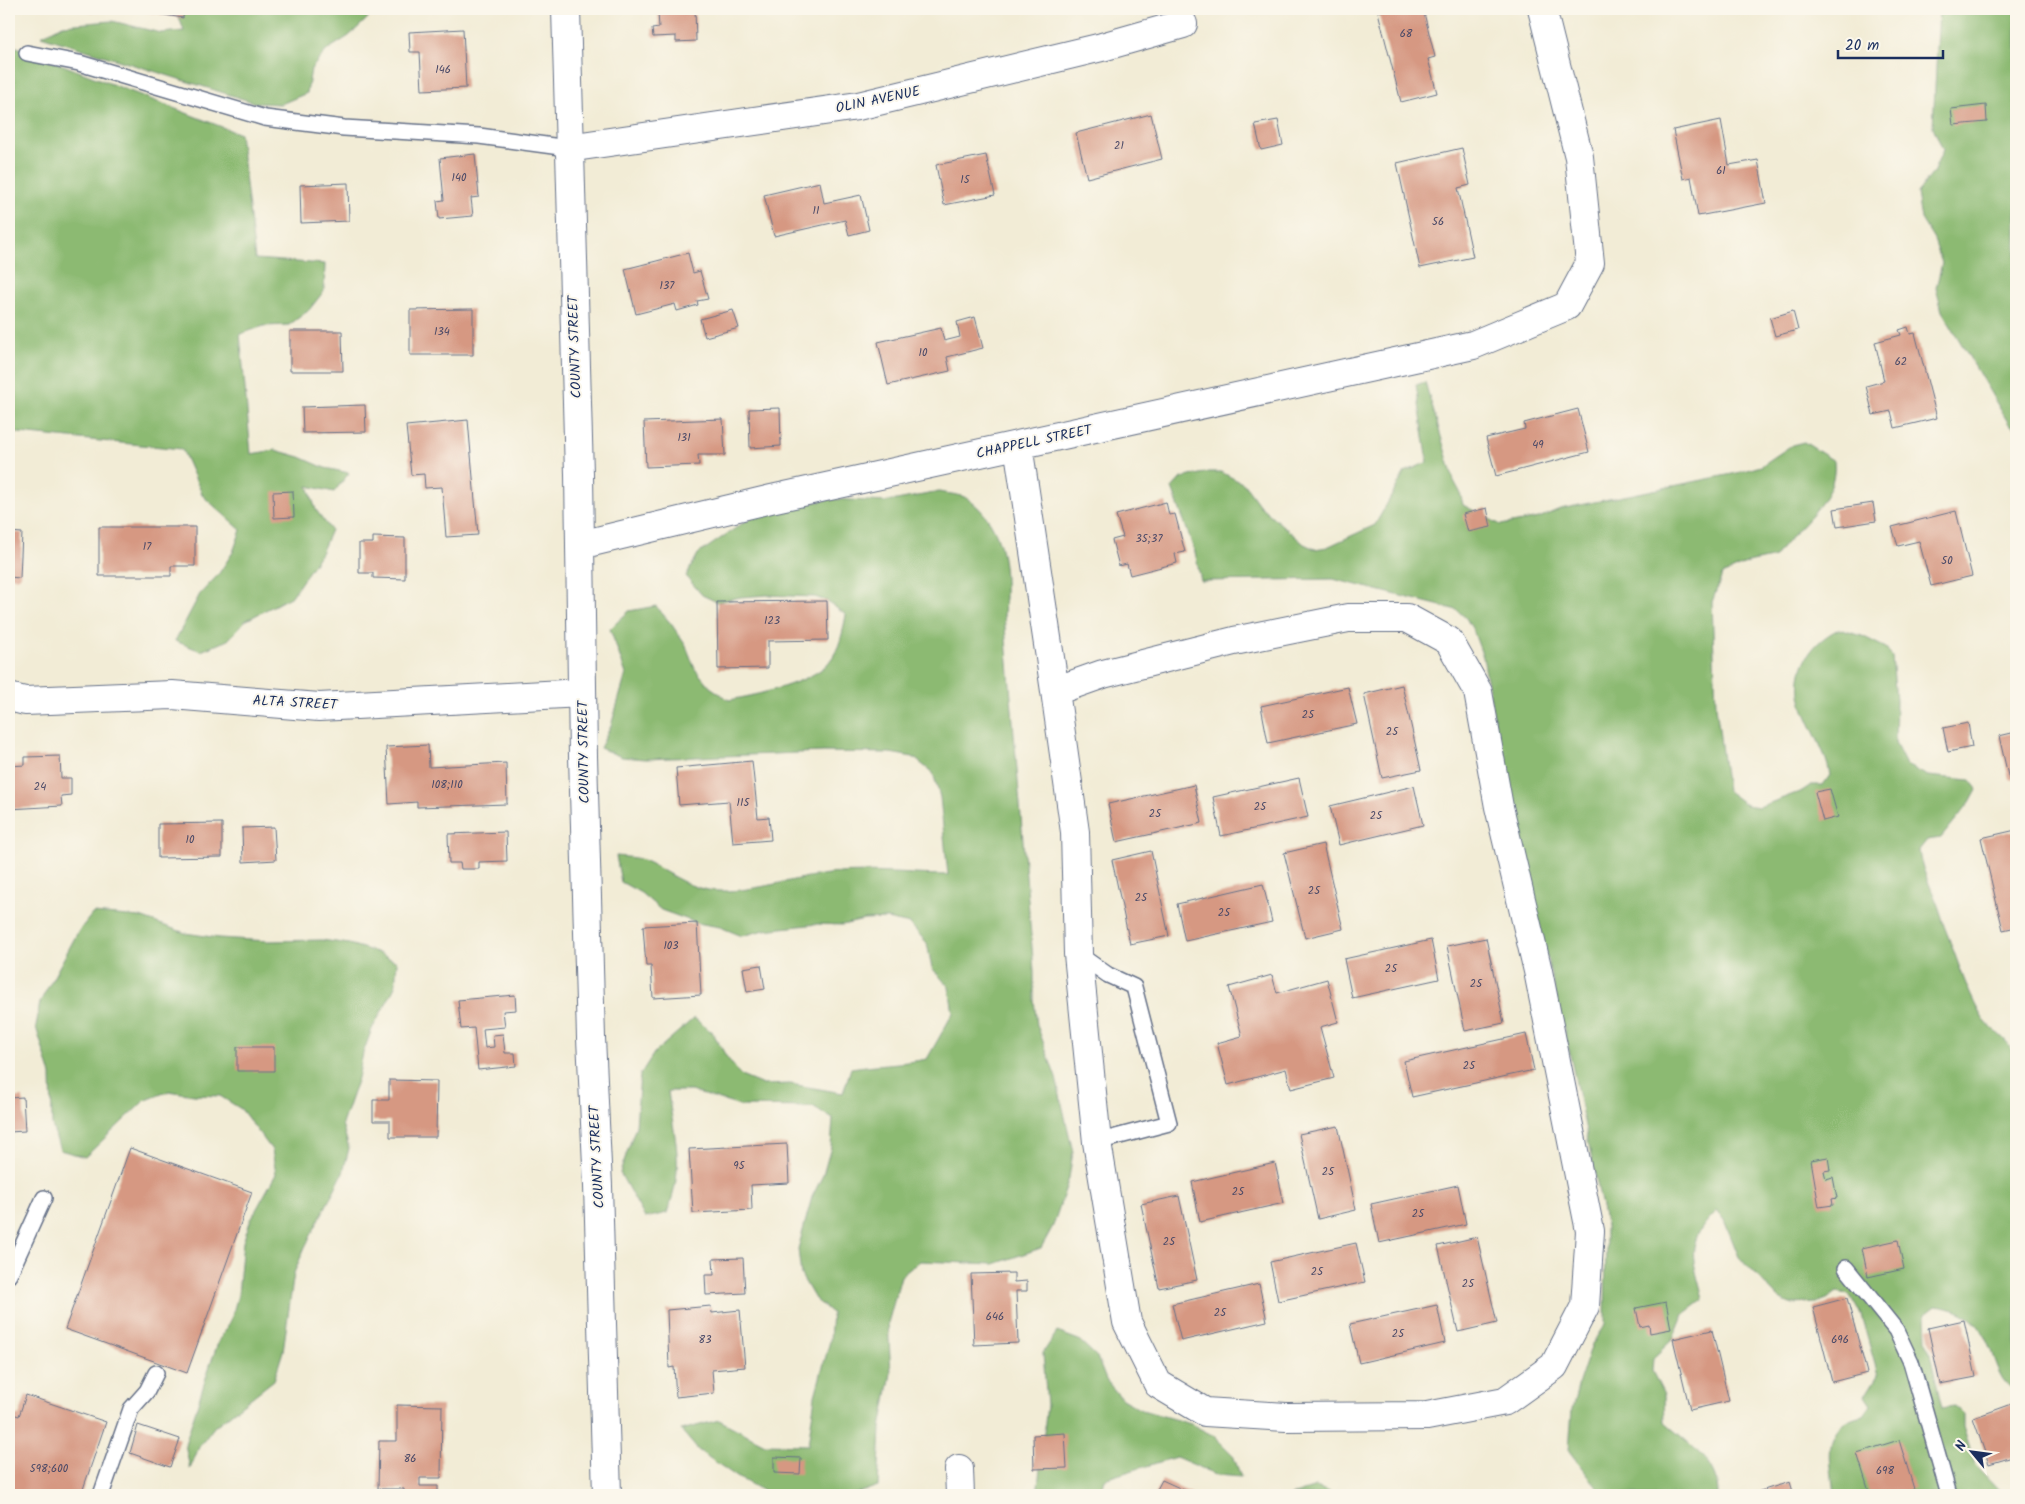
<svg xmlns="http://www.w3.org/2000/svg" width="2025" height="1504" font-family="Kalam,sans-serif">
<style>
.forest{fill:#8cba72;stroke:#547468}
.building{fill:#d69882}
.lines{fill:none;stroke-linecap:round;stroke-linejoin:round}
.service-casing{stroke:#667188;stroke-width:18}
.minor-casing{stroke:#667188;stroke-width:30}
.tertiary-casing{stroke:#667188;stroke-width:30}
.service{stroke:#fff;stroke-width:15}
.minor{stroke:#fff;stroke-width:28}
.tertiary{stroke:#fff;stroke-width:28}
.labels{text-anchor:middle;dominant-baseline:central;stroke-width:4;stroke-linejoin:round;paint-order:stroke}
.number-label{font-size:11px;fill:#4a4967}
.street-label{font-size:14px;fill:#1b2f5e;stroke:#fbf7ec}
</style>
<rect width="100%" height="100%" fill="#fbf7ec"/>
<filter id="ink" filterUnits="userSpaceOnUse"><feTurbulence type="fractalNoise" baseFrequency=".02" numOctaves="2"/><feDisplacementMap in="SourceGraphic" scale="10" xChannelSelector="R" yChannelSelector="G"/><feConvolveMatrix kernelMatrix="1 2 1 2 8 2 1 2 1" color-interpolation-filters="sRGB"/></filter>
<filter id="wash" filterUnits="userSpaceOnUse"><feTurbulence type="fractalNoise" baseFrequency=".0096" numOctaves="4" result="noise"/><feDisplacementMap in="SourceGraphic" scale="20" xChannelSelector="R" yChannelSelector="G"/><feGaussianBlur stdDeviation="1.12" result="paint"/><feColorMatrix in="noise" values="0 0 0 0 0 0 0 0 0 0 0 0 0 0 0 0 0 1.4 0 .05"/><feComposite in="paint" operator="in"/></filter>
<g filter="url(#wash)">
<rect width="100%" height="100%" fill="#f2ecd6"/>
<path class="forest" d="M176 9H368V18L349 36 327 50 311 69 307 93 281 104 256 103 41 36 63 25 112 21 161 33 184 31Z
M1939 9H2016V428L2009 424 1942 311 1936 288 1942 263 1934 240 1921 219 1917 193 1933 173 1943 150 1933 127Z
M9 44 240 134 255 259 325 264 324 291 309 310 289 325 264 326 240 334 251 454 275 450 300 457 325 468 349 473 334 492 308 486 316 510 331 530 321 553 292 596 245 621 228 640 201 651 175 641 200 594 218 575 233 552 241 530 203 496 182 449 9 432Z
M1425 382 1454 481 1460 492 1463 505 1501 525 1539 518 1560 509 1737 473 1761 466 1792 445 1804 442 1834 461C1839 501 1795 526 1775 557L1748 563 1722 575 1712 602 1713 630 1716 706 1727 791 1746 805 1759 807 1802 791 1811 785H1823L1830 775C1826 751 1812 732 1804 710 1791 675 1807 644 1839 629L1862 636 1886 648 1892 657 1896 700 1895 743 1906 765 1928 776 1970 780 1977 789 1970 802 1941 838 1927 840 1919 850C1922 877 1939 899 1944 926 1956 955 1965 987 1980 1014 1988 1030 2009 1037 2014 1055 2020 1078 2009 1114 2016 1134V1391C1982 1373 2004 1314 1936 1306L1926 1314 1927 1340 1942 1408 1954 1406 1963 1414V1427L1975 1465 2002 1493 2016 1492V1495H1834C1831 1461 1819 1424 1864 1415L1871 1405 1865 1396 1878 1375 1861 1315 1849 1294 1837 1292 1827 1299 1816 1303 1790 1304 1779 1299 1739 1257 1724 1220 1717 1211C1682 1244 1694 1259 1703 1300L1683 1315 1673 1339 1653 1358 1652 1371 1664 1395 1665 1423C1686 1441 1719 1463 1718 1495H1603L1569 1451 1572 1409 1579 1383 1592 1344 1605 1324 1606 1226 1569 1050 1507 790 1483 657 1473 630 1466 618 1457 610 1333 579 1201 581 1195 552 1172 488 1181 478 1209 472H1221L1244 484 1260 506 1304 544 1315 549 1327 547 1375 525 1405 472 1428 462 1416 385Z
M939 492C947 494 961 494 968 499 1007 527 1007 573 1004 615L1034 971V1000L1037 1025 1056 1078 1073 1152 1069 1178 1053 1226 1041 1248 994 1264 920 1261 901 1276 888 1323 891 1373 881 1428 878 1486 852 1495H771L737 1477 698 1450 681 1430 719 1420 765 1444 808 1445 815 1396 830 1341 832 1313 815 1299 801 1275 798 1249 812 1197 823 1175 831 1147 833 1119 814 1107 740 1106 691 1091H668C674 1141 686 1163 667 1213L645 1218 620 1173 636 1126 640 1075 654 1053 694 1018 713 1033 726 1056 741 1076 763 1085 790 1084 843 1093 851 1068C876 1064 902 1064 927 1059L953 1013 949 987 932 968 927 943 910 924 887 919 864 920 842 925 817 924 764 930 742 936 720 927 697 923 661 910 641 893 621 882 616 856C625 857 635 857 643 860 665 870 684 886 708 890 739 895 784 881 814 876 859 868 903 875 948 875L940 797 933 773 913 757 890 753 823 752 646 759 622 757 600 748 611 726 626 674 610 629 629 611 656 606 672 625 686 646 695 669 710 687 729 700C754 696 814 682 829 662 840 649 843 631 846 615L827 601 815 597 767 595 741 597 717 602 702 595 686 576 698 554 759 512 832 499 886 502Z
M93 913 140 917 185 933 219 938 268 941 322 940 349 944 376 952 397 962 395 987 372 1029 363 1053 358 1078 342 1124 349 1148 343 1173 305 1247 294 1273 283 1351 274 1380 214 1427 199 1447 190 1469 185 1444 210 1365 218 1343 231 1320 238 1295 243 1242 251 1219 276 1174 272 1150 241 1109 220 1096 194 1095 169 1091 144 1101 85 1157 60 1150 52 1125 51 1075 36 1027 40 1002 78 932Z
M1057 1332 1079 1340 1097 1357 1106 1380 1122 1399 1142 1410 1191 1424 1214 1436 1233 1455 1241 1477 1218 1475 1176 1457 1104 1479 1099 1495H1037L1047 1405 1043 1353Z
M1316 1487 1337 1495H1291Z"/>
<g id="blocks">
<path class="building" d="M74 9H94L93 13Z
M146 9H184L183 18 146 12Z
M653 9H695L696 41 676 42V36L653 37 652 29 659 28 658 12H653Z
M1389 9H1423L1435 57 1428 59 1437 93 1401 102 1378 12Z
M463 29 466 88 422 90 420 52H410L409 32Z
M1986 105 1987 122 1953 125 1951 109Z
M1151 114 1162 159 1087 178 1076 133Z
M1278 120 1283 145 1261 150 1255 124Z
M1721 120 1729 165 1758 160 1766 203 1698 216 1691 177 1683 179 1673 130Z
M1462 148 1470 185 1458 188 1473 257 1420 268 1397 163Z
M475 154 479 197 471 198 473 216 439 219 437 201 444 200 440 158Z
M986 155 995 195 944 205 936 165Z
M820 182 824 203 861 195 869 230 849 235 845 220 774 236 764 195Z
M348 183 349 221 301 223 300 185Z
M688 253 693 273 700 271 708 299 697 301 698 305 677 311 675 304 636 314 625 269Z
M473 309V355H410V310Z
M733 310 739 328 705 337 700 319Z
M1793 311 1798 330 1775 336 1770 318Z
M975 317 983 348 947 357 950 371 888 385 878 342 941 328 944 341 960 337 957 322Z
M1908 327 1910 334 1915 333 1937 418 1895 428 1891 411 1873 415 1866 386 1884 381 1875 342 1901 335 1899 330Z
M290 331H342L343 371H290Z
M365 405 366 432 303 433 302 407Z
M780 408 781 446 750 448 749 409Z
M1578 409 1589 452 1496 476 1486 438 1525 429 1524 423Z
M723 419 725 455H698L699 465 646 467 644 422Z
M468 420 478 535 446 537 442 487 425 488 424 474 411 475 406 426Z
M293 491 294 517 274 518 273 492Z
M1166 502 1169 515 1175 514 1185 552 1175 554 1177 563 1130 575 1127 564 1119 566 1112 540 1123 537 1116 515Z
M1873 503 1876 521 1837 527 1834 509Z
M1487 508 1491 527 1468 532 1463 514Z
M1956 511 1972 576 1931 586 1919 541 1898 546 1892 527Z
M99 527H195V566H171V576H99Z
M9 532 22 533 20 578 9 577Z
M373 537 405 538V579L373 578V573H359V543H373Z
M827 601 828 640 768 641V668L718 669 717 602Z
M1402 685 1421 770 1382 778 1364 694Z
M1348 687 1357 724 1268 743 1261 706Z
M1968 723 1972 747 1948 752 1943 728Z
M2016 732V779L2009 780 1999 736Z
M428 745 429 767 506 763 507 804 417 807V802L389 804 386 747Z
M60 756 61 778H71V795L61 796 62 806 9 809V766L25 765V757Z
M752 761 758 818 769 817 771 840 733 843 729 801 679 805 676 768Z
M1299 778 1308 817 1221 836 1213 797Z
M1194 785 1202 823 1116 842 1108 804Z
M1414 786 1423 825 1339 845 1330 806Z
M1830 789 1838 817 1823 821 1815 792Z
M222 823V857L158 858V824Z
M274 827 276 860 243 862 242 828Z
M2016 830V927L2003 930 1981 838Z
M506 832 507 861 479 862V869H461L460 863H449L448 834Z
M1323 844 1343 929 1305 938 1284 853Z
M1151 851 1169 936 1130 944 1112 860Z
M1263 884 1272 922 1185 941 1177 904Z
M697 923 701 995 653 998 651 966H646L643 926Z
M1486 938 1504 1023 1465 1031 1447 946Z
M1431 940 1439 979 1352 998 1344 959Z
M761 965 765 989 747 992 743 968Z
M1272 975 1277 993 1327 979 1338 1022 1320 1027 1334 1078 1291 1089 1286 1069 1228 1085 1217 1043 1242 1036 1229 987Z
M515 995 516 1010 503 1011 505 1027 483 1029 485 1048 494 1047 493 1035 503 1034 505 1053H515L516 1066 478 1070 474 1028 461 1029 458 1000Z
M1526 1034 1534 1070 1412 1097 1404 1061Z
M237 1047H274V1071H237Z
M389 1080 437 1081 436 1137H390V1121H373V1100H389Z
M23 1097 25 1131 9 1132V1098Z
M1338 1126 1356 1210 1318 1219 1299 1134Z
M787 1144 789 1183 751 1185 752 1210 693 1213 689 1149Z
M130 1148 252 1192 187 1373 65 1329Z
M1828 1157 1830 1170 1824 1171 1826 1179 1833 1177 1837 1198 1832 1199 1833 1205 1819 1207 1811 1160Z
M1275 1163 1284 1203 1200 1222 1192 1182Z
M1458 1185 1466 1224 1379 1243 1371 1204Z
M1179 1196 1197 1280 1159 1288 1141 1204Z
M1477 1237 1497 1323 1458 1332 1438 1246Z
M1898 1240 1904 1269 1868 1277 1862 1248Z
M1356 1243 1365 1282 1278 1301 1270 1262Z
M743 1258 745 1293 706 1295 705 1275H714L713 1259Z
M1014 1273V1282L1027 1281V1291H1016L1018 1343 974 1345 971 1274Z
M1259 1284 1267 1321 1181 1341 1172 1304Z
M1847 1298 1867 1373 1832 1382 1813 1307Z
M1666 1302 1671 1329 1650 1333 1649 1325 1640 1327 1636 1308Z
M1437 1305 1445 1343 1359 1363 1350 1324Z
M711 1306 712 1313 740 1310 745 1367 712 1370 714 1393 676 1397 674 1367 669 1368 667 1310Z
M1964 1320 1976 1377 1940 1384 1928 1328Z
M1712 1330 1729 1401 1690 1410 1673 1339Z
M26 1395 106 1422 81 1495H9V1413L19 1416Z
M2012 1404 2016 1416V1456L1989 1464 1973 1418Z
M397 1405 442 1406 441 1478H420V1486H438V1495H404V1489H378L379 1441H397Z
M138 1425 180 1439 170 1467 130 1453Z
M1065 1433 1067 1468 1034 1469 1033 1435Z
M1899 1440 1914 1489 1894 1495H1870L1857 1453Z
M774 1457 801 1458 800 1474 774 1473Z
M1162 1480 1195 1495H1154Z
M1790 1482 1794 1495H1747Z"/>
</g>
</g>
<g filter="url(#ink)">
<use href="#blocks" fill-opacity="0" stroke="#667188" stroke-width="1"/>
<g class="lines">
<g class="service-casing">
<path id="service" d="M27 53 79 63 265 118 344 128 479 136 568 148
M1078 954 1108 975 1134 987 1169 1123 1097 1142
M1846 1268 1896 1330 1911 1362 1949 1495
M9 1275 44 1198
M101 1495 131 1409 147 1391 156 1373"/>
</g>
<g class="minor-casing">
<path id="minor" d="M568 148 858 106 1102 47 1183 24
M1018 445 1055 691 1103 674 1234 641 1348 618H1407L1449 641 1478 692 1499 807 1538 971 1590 1231 1585 1306 1554 1366 1505 1401 1427 1416 1286 1417 1205 1412 1158 1384 1127 1322 1097 1142 1078 954 1075 832 1055 691
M580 545 771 499 1473 345 1567 306 1590 263 1579 157 1542 9
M9 697 25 701 172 695 319 707 582 693
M959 1469 960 1495"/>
</g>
<g class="tertiary-casing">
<path id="tertiary" d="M566 9 579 474 583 756 591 1038 598 1186 607 1495"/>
</g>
<use href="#service" class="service"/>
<use href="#minor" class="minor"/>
<use href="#tertiary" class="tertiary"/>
</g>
</g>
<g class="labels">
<g class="number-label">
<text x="1406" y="34">68</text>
<text x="443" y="70">146</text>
<text x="1119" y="146">21</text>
<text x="1721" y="171">61</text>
<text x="459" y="178">140</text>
<text x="965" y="180">15</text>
<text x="816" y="211">11</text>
<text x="1438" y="222">56</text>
<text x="667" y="286">137</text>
<text x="442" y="332">134</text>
<text x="923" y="353">10</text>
<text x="1901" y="362">62</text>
<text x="684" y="438">131</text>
<text x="1538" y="445">49</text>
<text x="1149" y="539">35;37</text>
<text x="147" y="547">17</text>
<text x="1947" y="561">50</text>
<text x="772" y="621">123</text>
<text x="1308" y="715">25</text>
<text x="1392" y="732">25</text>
<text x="447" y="785">108;110</text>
<text x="40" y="787">24</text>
<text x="743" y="803">115</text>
<text x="1260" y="807">25</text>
<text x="1155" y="814">25</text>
<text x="1376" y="816">25</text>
<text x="190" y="840">10</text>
<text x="1314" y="891">25</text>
<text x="1141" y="898">25</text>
<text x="1224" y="913">25</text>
<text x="671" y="946">103</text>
<text x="1391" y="969">25</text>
<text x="1476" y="984">25</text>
<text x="1469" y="1066">25</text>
<text x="739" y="1166">95</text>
<text x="1328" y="1172">25</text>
<text x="1238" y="1192">25</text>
<text x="1418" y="1214">25</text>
<text x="1169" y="1242">25</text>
<text x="1317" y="1272">25</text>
<text x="1468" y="1284">25</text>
<text x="1220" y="1313">25</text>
<text x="995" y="1317">646</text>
<text x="1398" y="1334">25</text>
<text x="705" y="1340">83</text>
<text x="1840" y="1340">696</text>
<text x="410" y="1459">86</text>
<text x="49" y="1469">598;600</text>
<text x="1885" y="1471">698</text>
</g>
<g class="street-label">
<text transform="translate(878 100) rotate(-12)">OLIN AVENUE</text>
<text transform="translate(575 347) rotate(-92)">COUNTY STREET</text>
<text transform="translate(1034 442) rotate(-12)">CHAPPELL STREET</text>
<text transform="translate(295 703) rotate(3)">ALTA STREET</text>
<text transform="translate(584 752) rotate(-91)">COUNTY STREET</text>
<text transform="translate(597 1157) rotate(-93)">COUNTY STREET</text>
</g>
</g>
<rect width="2025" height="1504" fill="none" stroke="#fbf7ec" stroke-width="30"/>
<g transform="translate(1972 1452) rotate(299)" stroke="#fbf7ec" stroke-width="4" paint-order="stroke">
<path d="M0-4L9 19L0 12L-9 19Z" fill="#1b2f5e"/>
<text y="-8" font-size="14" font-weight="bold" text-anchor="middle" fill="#1b2f5e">N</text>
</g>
<path d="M1838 50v8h105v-8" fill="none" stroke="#1b2f5e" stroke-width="2.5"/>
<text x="1845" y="50" font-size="15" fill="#1b2f5e" stroke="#fbf7ec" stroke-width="4" paint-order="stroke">20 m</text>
</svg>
